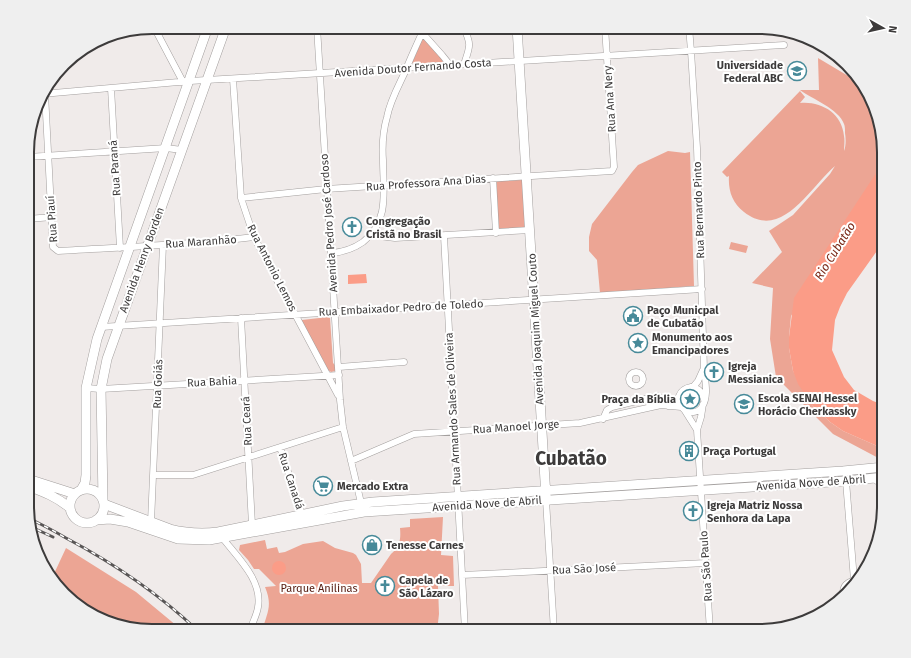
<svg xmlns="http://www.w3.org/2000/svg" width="911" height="658" font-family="'Fira Sans',sans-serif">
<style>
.green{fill:#eca594}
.water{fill:#fb9c87}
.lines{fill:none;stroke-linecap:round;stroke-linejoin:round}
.street-casing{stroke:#a39f9e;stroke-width:7}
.secondary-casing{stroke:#a39f9e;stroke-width:10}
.street{stroke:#fff;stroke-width:6}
.secondary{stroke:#fff;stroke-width:9}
.rail-casing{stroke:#595656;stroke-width:3}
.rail{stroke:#fff;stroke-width:1.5;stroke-dasharray:4.5;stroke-linecap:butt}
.labels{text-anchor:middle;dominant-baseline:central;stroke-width:4;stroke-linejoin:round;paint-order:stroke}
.poi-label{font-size:11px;font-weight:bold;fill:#3d3b3b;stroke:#fff;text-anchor:start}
.street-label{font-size:11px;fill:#3d3b3b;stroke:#fff}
.park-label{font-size:11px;fill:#541a0e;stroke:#fff}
.water-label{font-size:12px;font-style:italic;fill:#7a2816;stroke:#fff}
.town-label{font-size:19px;font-weight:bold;fill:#3d3b3b;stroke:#fff}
.rim{fill:none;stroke:#3d3b3b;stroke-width:2}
</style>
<rect width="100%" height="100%" fill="#f0ebea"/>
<path class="green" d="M422 40H425L443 60V62L416 64 412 63Z
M818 58 860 83 871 97 884 144V161L791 316 789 337V348L793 371 813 406 830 422 843 431 884 449V461L833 434 776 377 770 339 773 288 752 283 782 252 769 231 793 215 830 174 835 166C811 186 782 242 744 212 732 203 728 190 729 176L727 177 722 172 800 91 805 97 800 103C821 101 842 113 844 136 845 141 844 147 844 151 846 146 846 139 845 133 845 130 845 126 844 124 839 109 812 99 800 90H819Z
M668 151 685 153 690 152 694 286 600 293 597 260 589 251V237L592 224 632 172 638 165Z
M523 180 526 228 498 230 495 181Z
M731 242 748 246 746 253 729 249Z
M328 317 330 318 333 363 336 366 335 371 331 372 328 370H326L300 322 302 320Z
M682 399a9 9 0 1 1 18 0a9 9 0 1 1-18 0Z
M443 517 441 555 453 556 454 586H438L439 614 437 631H262C267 613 273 606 265 587L276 586 259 569H254L248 560 239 550 240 545 265 540 267 549 277 547 279 553 285 552 303 544 323 541 335 548 353 553 356 555 361 564 362 583H371L391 554C400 547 401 539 400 528L410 527V519Z
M66 548 136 592 183 631H144L104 622 76 605 52 578Z"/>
<path class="water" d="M884 161V241L847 293 840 307 835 320 832 350 844 377 854 390 873 401 884 405V449L843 431 830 422 813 406 798 384 793 371 789 348V337L794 298Z
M366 274 367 283 348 284V275Z
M272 568a7 7 0 1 1 14 0a7 7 0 1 1-14 0Z"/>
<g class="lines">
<g class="street-casing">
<path id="street" d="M154 27 183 82
M317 27 340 400 343 427 362 507
M417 27 442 55 450 65
M463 27C472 44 470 47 464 64
M689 27 691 51 697 148 704 369C705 381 709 396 702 407 694 418 676 410 679 396 681 391 685 388 691 387 698 388 703 392 704 400
M233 79 241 198 254 237 338 395
M111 88 120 248
M42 94 190 81 784 45
M45 94 53 247 58 251C123 247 189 245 254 237
M28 157 166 148 182 150
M493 178 496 233
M241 198 326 189 612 171 614 167 605 27
M28 219 52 217
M371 235 395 238 530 230
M444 236 465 631
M332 253C343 252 353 249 363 242 390 221 383 190 383 160 382 146 383 131 387 117 390 101 398 87 405 72 410 59 416 46 422 33
M241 318 252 525
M101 327 702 289
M339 367 404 362
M629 379a7 7 0 1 1 14 0a7 7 0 1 1-14 0Z
M693 387 698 381 703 370
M86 388 101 389 339 375
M685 411 697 430 710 631
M603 419 607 410 612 407 657 396 662 398 668 406
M697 430 701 417 703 404
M280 447 302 515
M351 461 414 434 580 423 661 405 681 407
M154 475H193L343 427
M874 479 884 486
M846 481 854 580 856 584
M546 500 554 631
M151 522 163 245
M221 536C236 556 263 580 258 607 257 615 252 623 250 631
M462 575 706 563
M843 594C843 585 847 583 854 580
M551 631H575
M735 631 774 627"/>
</g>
<g class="secondary-casing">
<path id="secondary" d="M517 27 546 497
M28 479 75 494
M28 486C44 492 57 497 70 508
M70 506a17 17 0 1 1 34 0a17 17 0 1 1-34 0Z
M81 490 85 483 86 475V388L97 339 208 27
M103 500 101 389 107 359 226 27
M104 504 170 529C186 533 201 534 218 532L343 506 373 502 843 471 884 467
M96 520 110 519 128 522 178 539 209 540 364 512 846 481 884 477"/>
</g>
<use href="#street" class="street"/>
<use href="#secondary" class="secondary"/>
<g class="rail-casing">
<path id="rail" d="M793 33 843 63
M28 518C41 524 54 531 66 538 115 564 158 593 198 631
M29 526 53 537"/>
</g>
<use href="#rail" class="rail"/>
</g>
<defs>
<g id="university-ring" transform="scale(1)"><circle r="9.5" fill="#fff" stroke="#478a99" stroke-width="1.5"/><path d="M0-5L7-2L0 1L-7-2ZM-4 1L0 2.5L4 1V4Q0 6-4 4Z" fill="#478a99"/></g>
<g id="church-ring" transform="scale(1)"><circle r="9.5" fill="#fff" stroke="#478a99" stroke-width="1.5"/><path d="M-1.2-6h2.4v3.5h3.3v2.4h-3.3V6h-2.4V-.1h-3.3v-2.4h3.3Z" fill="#478a99"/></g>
<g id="civic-ring" transform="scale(1)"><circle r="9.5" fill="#fff" stroke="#478a99" stroke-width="1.5"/><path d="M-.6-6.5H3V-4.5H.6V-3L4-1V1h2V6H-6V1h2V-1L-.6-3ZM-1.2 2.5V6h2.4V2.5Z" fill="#478a99"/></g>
<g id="sight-ring" transform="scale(1)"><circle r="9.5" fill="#fff" stroke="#478a99" stroke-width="1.5"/><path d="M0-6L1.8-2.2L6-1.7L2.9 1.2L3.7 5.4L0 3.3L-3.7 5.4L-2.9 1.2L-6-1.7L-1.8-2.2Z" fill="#478a99"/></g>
<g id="building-ring" transform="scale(1)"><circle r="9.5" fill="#fff" stroke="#478a99" stroke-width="1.5"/><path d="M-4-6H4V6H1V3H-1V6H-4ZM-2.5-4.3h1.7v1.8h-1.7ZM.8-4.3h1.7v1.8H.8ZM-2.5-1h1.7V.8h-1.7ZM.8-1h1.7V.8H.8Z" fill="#478a99"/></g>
<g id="supermarket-ring" transform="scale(1)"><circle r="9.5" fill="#fff" stroke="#478a99" stroke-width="1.5"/><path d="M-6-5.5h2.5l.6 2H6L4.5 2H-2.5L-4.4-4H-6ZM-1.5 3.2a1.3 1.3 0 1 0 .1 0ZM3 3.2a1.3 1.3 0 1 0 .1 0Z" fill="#478a99"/></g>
<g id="shop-ring" transform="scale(1)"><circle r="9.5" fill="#fff" stroke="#478a99" stroke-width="1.5"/><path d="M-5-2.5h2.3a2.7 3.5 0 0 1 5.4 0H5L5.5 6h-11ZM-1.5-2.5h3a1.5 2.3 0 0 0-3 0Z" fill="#478a99"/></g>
</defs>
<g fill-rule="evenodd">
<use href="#university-ring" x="797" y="71"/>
<use href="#church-ring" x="352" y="227"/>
<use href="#civic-ring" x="633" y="316"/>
<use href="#sight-ring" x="638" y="343"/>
<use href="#church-ring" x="714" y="372"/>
<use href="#sight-ring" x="690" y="399"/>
<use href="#university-ring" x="744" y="404"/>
<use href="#building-ring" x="689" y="451"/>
<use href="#supermarket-ring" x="323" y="486"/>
<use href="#church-ring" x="693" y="511"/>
<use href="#shop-ring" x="372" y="545"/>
<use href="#church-ring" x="385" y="586"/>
</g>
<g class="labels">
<g class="poi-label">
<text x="783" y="65" text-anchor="end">Universidade<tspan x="783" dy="13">Federal ABC</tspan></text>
<text x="366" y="221">Congregação<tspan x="366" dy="13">Cristã no Brasil</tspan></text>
<text x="647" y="310">Paço Municpal<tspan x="647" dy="13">de Cubatão</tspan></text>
<text x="652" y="337">Monumento aos<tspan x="652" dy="13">Emancipadores</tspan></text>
<text x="728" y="366">Igreja<tspan x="728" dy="13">Messianica</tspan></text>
<text x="758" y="398">Escola SENAI Hessel<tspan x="758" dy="13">Horácio Cherkassky</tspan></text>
<text x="676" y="399" text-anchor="end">Praça da Bíblia</text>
<text x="703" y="451">Praça Portugal</text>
<text x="337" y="486">Mercado Extra</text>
<text x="707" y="505">Igreja Matriz Nossa<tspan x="707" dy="13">Senhora da Lapa</tspan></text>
<text x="386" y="545">Tenesse Carnes</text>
<text x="399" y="580">Capela de<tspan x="399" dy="13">São Lázaro</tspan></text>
</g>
<g class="street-label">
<text transform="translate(413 68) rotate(-4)">Avenida Doutor Fernando Costa</text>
<text transform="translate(610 99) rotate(-94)">Rua Ana Nery</text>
<text transform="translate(115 168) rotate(-94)">Rua Paraná</text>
<text transform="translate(426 183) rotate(-4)">Rua Professora Ana Dias</text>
<text transform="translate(699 210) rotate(-92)">Rua Bernardo Pinto</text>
<text transform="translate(52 219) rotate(-94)">Rua Piauí</text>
<text transform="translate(329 223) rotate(-94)">Avenida Pedro José Cardoso</text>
<text transform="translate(201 242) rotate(-4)">Rua Maranhão</text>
<text transform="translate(142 260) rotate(-70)">Avenida Henry Borden</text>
<text transform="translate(272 268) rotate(63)">Rua Antonio Lemos</text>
<text transform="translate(401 308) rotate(-3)">Rua Embaixador Pedro de Toledo</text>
<text transform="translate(536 329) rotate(-93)">Avenida Joaquim Miguel Couto</text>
<text transform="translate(212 382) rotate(-3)">Rua Bahia</text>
<text transform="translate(158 384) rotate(-88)">Rua Goiás</text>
<text transform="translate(453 409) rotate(-93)">Rua Armando Sales de Oliveira</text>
<text transform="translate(247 421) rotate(-93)">Rua Ceará</text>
<text transform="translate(516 427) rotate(-4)">Rua Manoel Jorge</text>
<text transform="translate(291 481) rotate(72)">Rua Canadá</text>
<text transform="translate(811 483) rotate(-4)">Avenida Nove de Abril</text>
<text transform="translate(487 504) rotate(-4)">Avenida Nove de Abril</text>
<text transform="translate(706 566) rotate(-94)">Rua São Paulo</text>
<text transform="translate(584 569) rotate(-3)">Rua São José</text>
</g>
<g class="park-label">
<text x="319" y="588">Parque Anilinas</text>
</g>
<g class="water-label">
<text transform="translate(835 251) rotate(-58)">Rio Cubatão</text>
</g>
<g class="town-label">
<text x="571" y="458">Cubatão</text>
</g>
</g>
<path d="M0 0H911V658H0ZM152 34H759A118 118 0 0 1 877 152V506A118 118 0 0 1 759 624H152A118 118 0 0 1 34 506V152A118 118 0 0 1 152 34Z" fill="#efefef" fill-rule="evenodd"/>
<path class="rim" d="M152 34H759A118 118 0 0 1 877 152V506A118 118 0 0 1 759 624H152A118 118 0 0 1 34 506V152A118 118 0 0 1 152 34Z"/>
<g transform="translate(883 28) rotate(98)" stroke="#ffffff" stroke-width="3" paint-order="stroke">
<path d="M0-3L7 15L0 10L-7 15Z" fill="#3d3b3b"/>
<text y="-6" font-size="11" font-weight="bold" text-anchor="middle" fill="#3d3b3b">N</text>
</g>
</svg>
